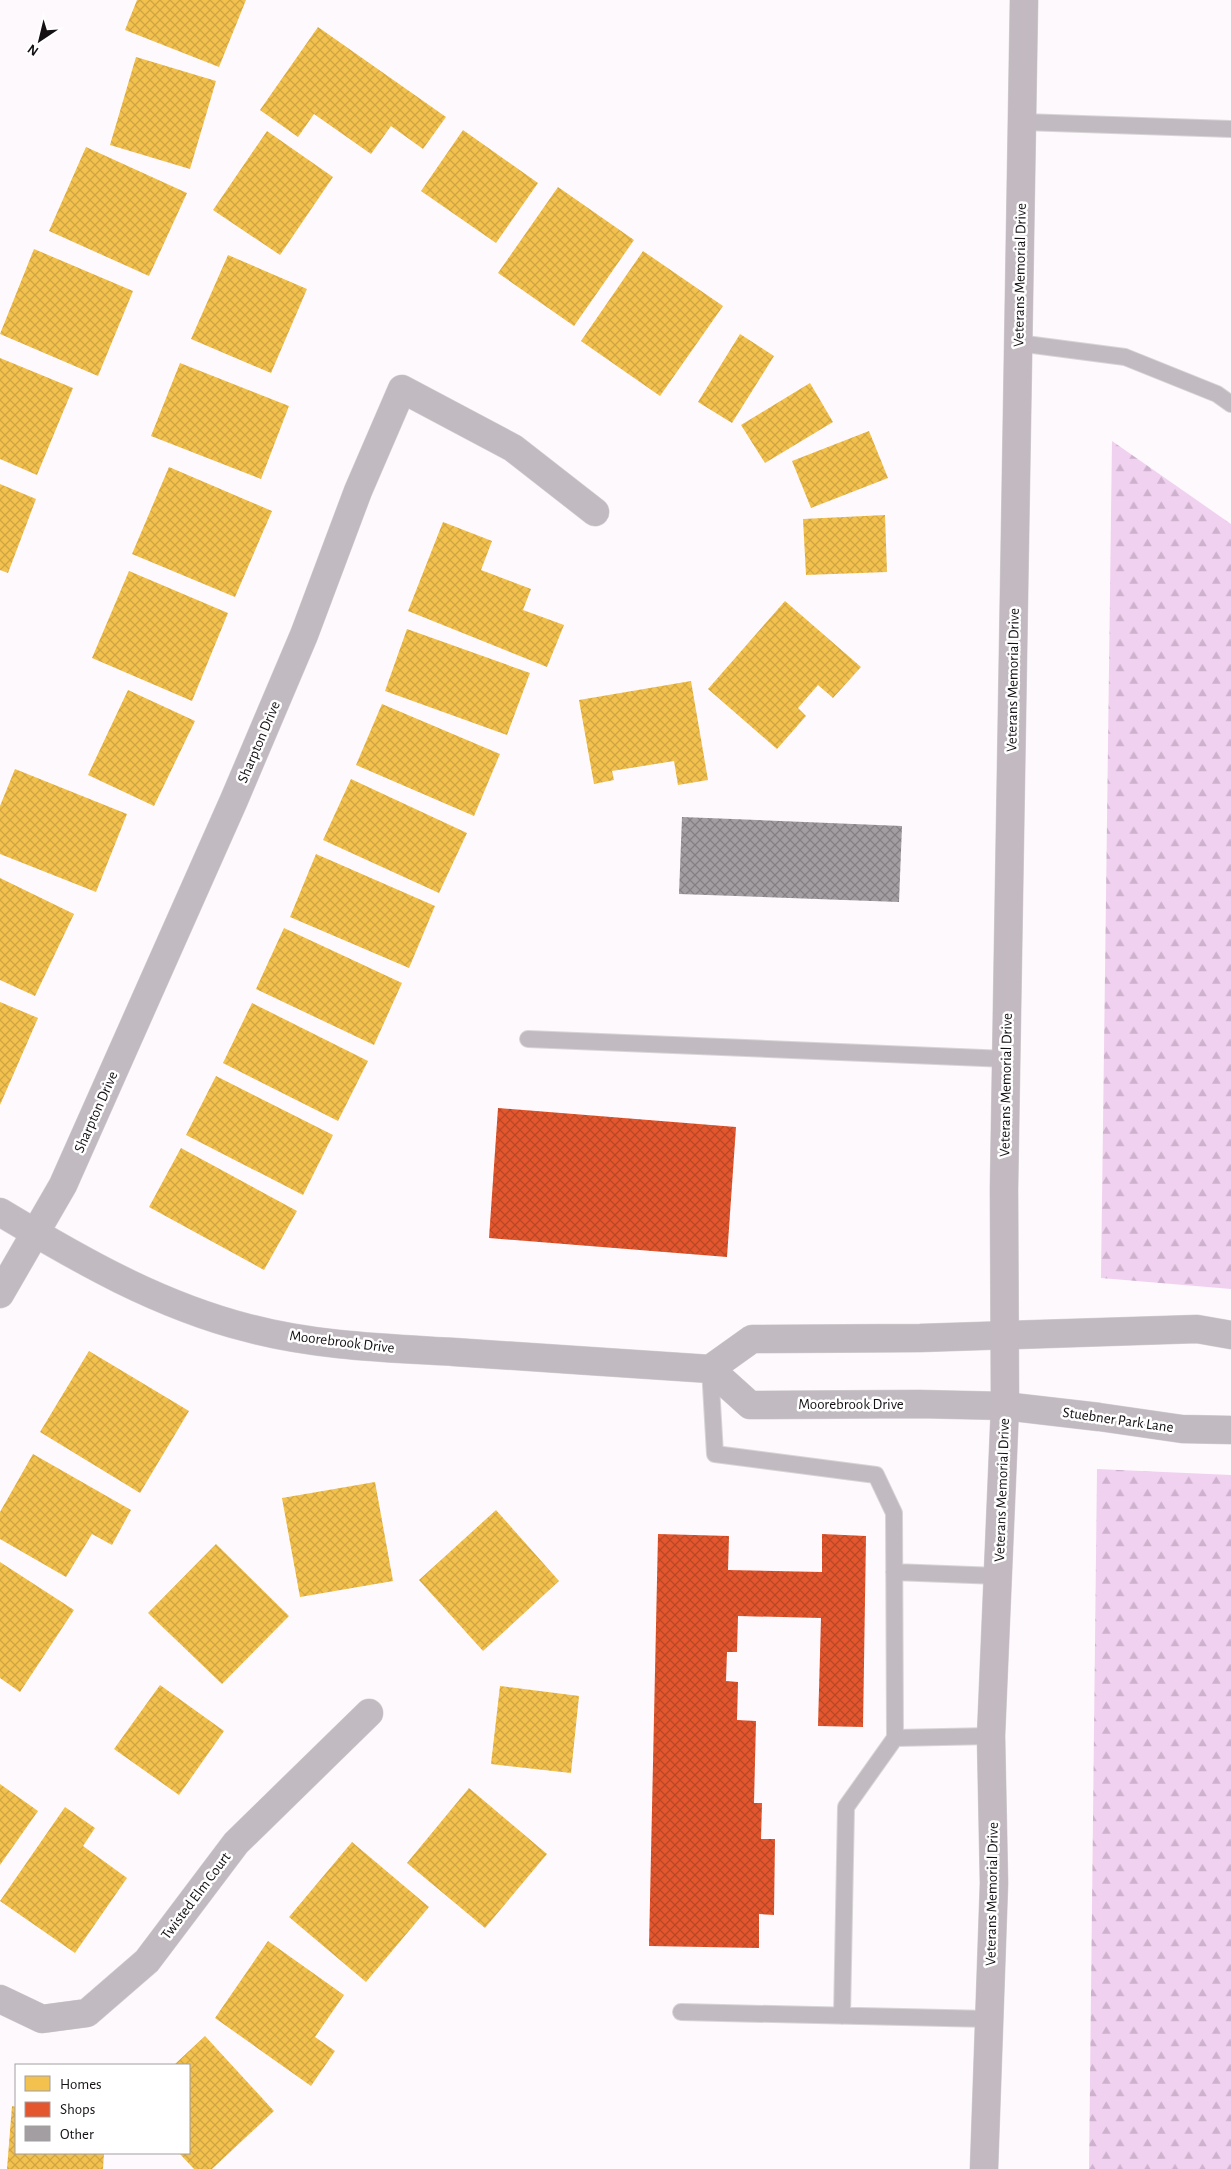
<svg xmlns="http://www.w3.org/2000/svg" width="1231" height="2169" font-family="'Alegreya Sans',sans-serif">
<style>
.forest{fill:url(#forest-firs)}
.homes{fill:url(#homes-cross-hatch)}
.shops{fill:url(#shops-cross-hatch)}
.building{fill:url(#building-cross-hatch)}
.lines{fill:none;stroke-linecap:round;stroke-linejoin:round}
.lane-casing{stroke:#d8d5d7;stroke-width:18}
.street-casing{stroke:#d8d5d7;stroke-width:29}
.secondary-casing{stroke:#d8d5d7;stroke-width:29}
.lane{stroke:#c2bac1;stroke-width:16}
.street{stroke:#c2bac1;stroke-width:28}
.secondary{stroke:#c2b9c1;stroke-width:28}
.labels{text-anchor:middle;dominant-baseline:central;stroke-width:5;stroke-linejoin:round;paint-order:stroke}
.street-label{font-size:15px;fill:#141014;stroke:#fff}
</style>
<defs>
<pattern id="forest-firs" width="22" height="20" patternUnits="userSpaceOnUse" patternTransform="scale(1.25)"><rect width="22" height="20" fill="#f1d1f0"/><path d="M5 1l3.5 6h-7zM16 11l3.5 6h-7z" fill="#ceb2cd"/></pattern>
<pattern id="homes-cross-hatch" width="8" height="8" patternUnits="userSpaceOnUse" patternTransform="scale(1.25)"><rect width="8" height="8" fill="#f2c14e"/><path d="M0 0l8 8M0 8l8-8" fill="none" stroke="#cfa543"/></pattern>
<pattern id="shops-cross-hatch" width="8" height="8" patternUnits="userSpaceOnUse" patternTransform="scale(1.25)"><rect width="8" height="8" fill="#e4572e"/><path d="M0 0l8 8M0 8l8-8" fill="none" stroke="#b84726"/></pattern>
<pattern id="building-cross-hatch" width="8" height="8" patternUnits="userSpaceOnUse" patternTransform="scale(1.25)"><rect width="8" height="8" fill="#a29ea1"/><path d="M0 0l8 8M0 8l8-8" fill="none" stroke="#837f82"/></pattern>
</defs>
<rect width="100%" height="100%" fill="#fef9fd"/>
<path class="forest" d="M1112 441 1231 524V1289L1101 1278Z
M1097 1469 1231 1475V2169H1089Z"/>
<path class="homes" d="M137 0H246L219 67 125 30Z
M318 27 446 117 423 149 391 126 371 154 314 114 298 137 260 110Z
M136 57 216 81 190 169 110 145Z
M463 130 538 183 496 243 421 191Z
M267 131 333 177 280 255 213 210Z
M86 147 187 193 149 276 49 231Z
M558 187 634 240 574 326 498 273Z
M34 249 133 291 98 376 0 334Z
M643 251 723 306 660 396 581 341Z
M228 255 307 289 271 373 191 339Z
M740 334 774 356 732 423 698 402Z
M0 358 73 388 37 475 0 459Z
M180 363 289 406 261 479 151 436Z
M810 383 833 422 765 463 741 425Z
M869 431 888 478 811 508 792 461Z
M169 467 272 511 235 597 132 554Z
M0 484 36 499 8 573 0 570Z
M885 515 887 572 806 575 803 519Z
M443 522 492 541 481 570 531 589 523 610 564 625 547 667 408 611Z
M129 571 228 613 192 701 92 658Z
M785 601 861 667 833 698 818 685 798 708 806 716 777 749 708 689Z
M407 629 530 673 507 735 385 691Z
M691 681 708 780 678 785 674 761 612 771 614 780 594 784 579 700Z
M128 690 195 721 154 806 88 775Z
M382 704 500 754 474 816 356 765Z
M15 769 127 814 96 892 0 854V806Z
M351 779 467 833 439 893 323 840Z
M316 854 435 906 409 968 290 917Z
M0 878 74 914 35 996 0 980Z
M284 928 402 983 374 1045 256 989Z
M0 1002 38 1018 0 1105Z
M252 1003 368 1061 338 1121 223 1063Z
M216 1076 333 1135 303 1195 186 1135Z
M181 1148 297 1211 264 1270 149 1207Z
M89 1351 189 1411 140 1493 40 1432Z
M33 1454 131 1510 112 1545 92 1534 66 1577 0 1539V1512Z
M375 1482 393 1581 300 1597 282 1498Z
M496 1510 559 1581 483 1651 419 1580Z
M216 1544 289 1616 222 1684 148 1613Z
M0 1562 74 1610 20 1692 0 1678Z
M160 1685 224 1731 179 1795 114 1749Z
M500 1686 579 1696 571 1773 491 1764Z
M0 1784 38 1811 0 1865Z
M469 1788 547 1854 485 1928 407 1863Z
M65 1807 95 1828 83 1846 127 1878 75 1953 0 1901Z
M352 1842 429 1907 366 1982 289 1917Z
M268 1941 344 1995 315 2037 335 2051 311 2086 215 2018Z
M205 2036 274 2111 212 2169H194L179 2153H189V2065H174Z
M12 2106 16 2107V2153H104L103 2169H7Z"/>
<path class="shops" d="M498 1108 736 1127 727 1257 489 1238Z
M658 1534 729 1536 728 1570 822 1572V1534L866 1536 863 1727 818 1726 821 1618 738 1616 737 1652H727L726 1681 738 1682 737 1720 756 1721 754 1803H762L761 1839H775L774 1915 759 1914V1948L649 1946Z"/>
<path class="building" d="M682 817 902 826 899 902 679 894Z"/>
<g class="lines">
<g class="lane-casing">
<path id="lane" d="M1023 122 1231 129
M1018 343 1125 357 1217 394 1231 404
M528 1039 1007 1059
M710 1369 715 1454 876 1475 894 1513 895 1738 846 1807 842 2016
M894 1572 998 1576
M895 1738 991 1736
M681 2012 989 2019"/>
</g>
<g class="street-casing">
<path id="street" d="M0 1212C80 1260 158 1305 248 1328 315 1346 386 1348 454 1352 539 1358 625 1363 710 1369L750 1405 919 1404 1005 1406 1099 1417 1182 1429 1231 1430
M0 1294 63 1185 234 800 304 635 358 491 402 389 513 448 595 512
M710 1369 752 1339 920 1338 1197 1329 1231 1335
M0 1999 42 2019 87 2013 147 1961 236 1843 369 1713"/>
</g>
<g class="secondary-casing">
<path id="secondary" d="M984 2169 994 1883 991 1736 1005 1406 1004 1189 1024 0"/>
</g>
<use href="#lane" class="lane"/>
<use href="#street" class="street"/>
<use href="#secondary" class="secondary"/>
</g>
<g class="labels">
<g class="street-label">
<text transform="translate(1020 275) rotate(-89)">Veterans Memorial Drive</text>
<text transform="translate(1013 680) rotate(-89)">Veterans Memorial Drive</text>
<text transform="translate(259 742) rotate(-67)">Sharpton Drive</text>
<text transform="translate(1006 1085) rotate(-89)">Veterans Memorial Drive</text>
<text transform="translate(96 1112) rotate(-66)">Sharpton Drive</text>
<text transform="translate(342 1342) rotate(7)">Moorebrook Drive</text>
<text x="851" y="1404">Moorebrook Drive</text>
<text transform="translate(1118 1420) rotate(8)">Stuebner Park Lane</text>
<text transform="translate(1002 1490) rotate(-88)">Veterans Memorial Drive</text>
<text transform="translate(992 1894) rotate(-89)">Veterans Memorial Drive</text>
<text transform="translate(196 1896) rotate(-53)">Twisted Elm Court</text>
</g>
</g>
<rect x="15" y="2064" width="175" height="90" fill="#ffffff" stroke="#a19fa1"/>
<rect x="25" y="2076" width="25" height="15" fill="#f2c14e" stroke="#a19fa1"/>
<text x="60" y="2089" font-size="15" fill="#141014">Homes</text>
<rect x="25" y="2102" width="25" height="15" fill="#e4572e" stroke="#a19fa1"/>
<text x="60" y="2114" font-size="15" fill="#141014">Shops</text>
<rect x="25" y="2126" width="25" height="15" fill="#a29ea1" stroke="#a19fa1"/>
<text x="60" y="2139" font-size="15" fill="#141014">Other</text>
<g transform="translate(40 40) rotate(215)" stroke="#ffffff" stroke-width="4" paint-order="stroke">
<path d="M0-4L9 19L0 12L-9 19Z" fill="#141014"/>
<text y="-8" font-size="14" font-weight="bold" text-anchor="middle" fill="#141014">N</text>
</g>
</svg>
